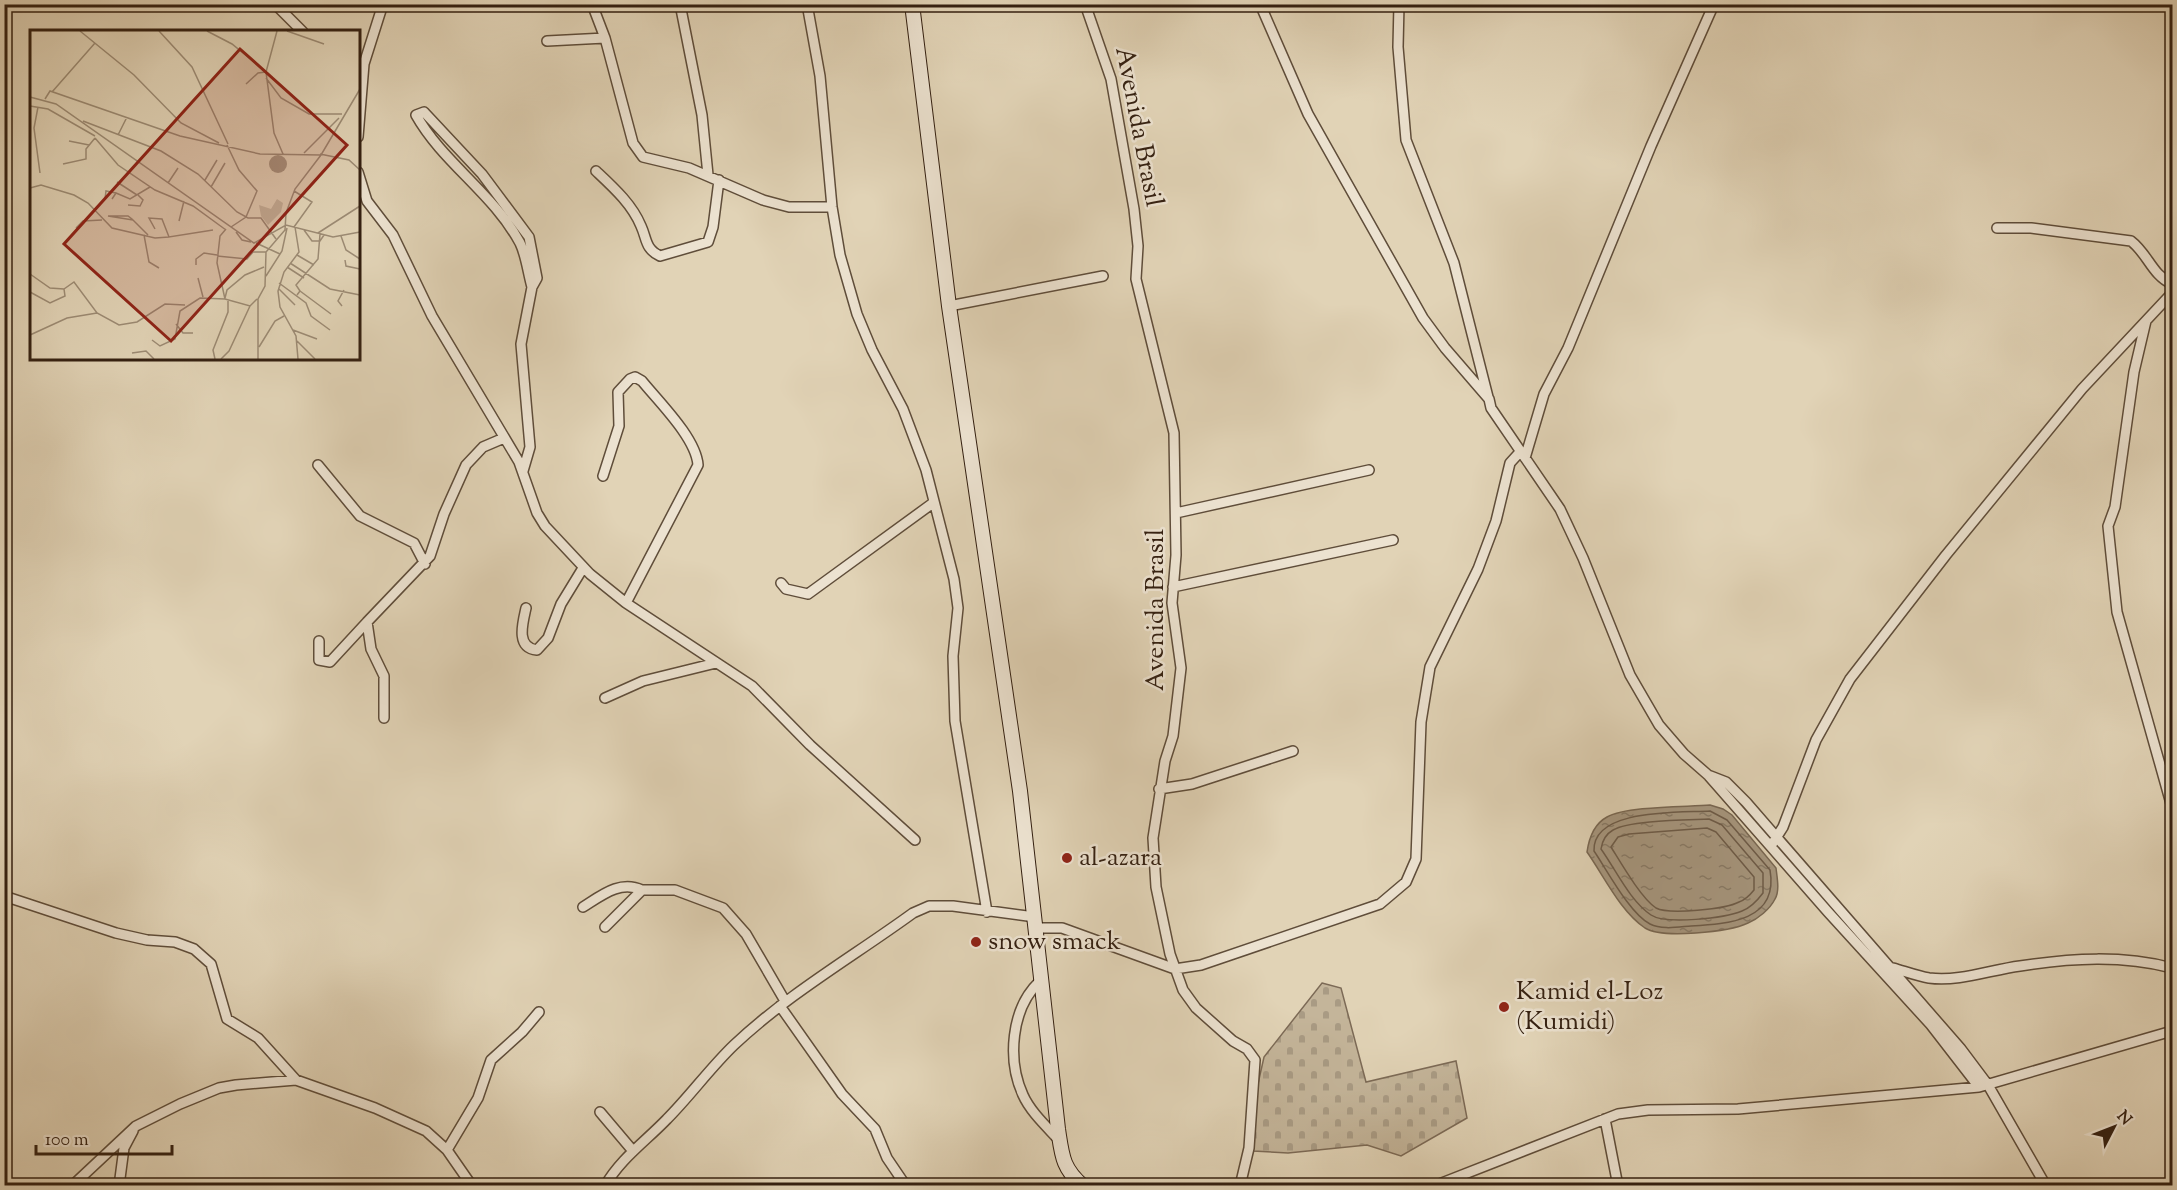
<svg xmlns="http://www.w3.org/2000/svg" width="2177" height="1190" font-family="'Sorts Mill Goudy',serif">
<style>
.cemetery{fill:url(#cemetery-stones);stroke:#7c6a56;stroke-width:1.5}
.water{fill:url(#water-ripples);stroke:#786752;stroke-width:1.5}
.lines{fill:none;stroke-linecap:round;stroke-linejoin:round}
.shore{stroke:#6d5b48;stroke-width:1.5}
.street-casing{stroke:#5f4d3a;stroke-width:12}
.secondary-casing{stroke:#342011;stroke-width:16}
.street{stroke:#ece2d0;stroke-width:9}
.secondary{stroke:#ece2d0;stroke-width:14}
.poi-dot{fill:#8f2418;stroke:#ece2d0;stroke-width:2}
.labels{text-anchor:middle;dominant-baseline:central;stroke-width:5;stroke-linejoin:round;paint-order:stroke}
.street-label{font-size:26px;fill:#342011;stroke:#ece2d0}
.poi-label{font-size:26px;fill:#342011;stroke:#ece2d0;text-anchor:start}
.inset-road{fill:none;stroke:#9c8b74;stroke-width:1.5}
.view{fill:#8f2418;fill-opacity:0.15;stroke:#8f2418;stroke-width:3}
.inset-edge{fill:none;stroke:#342011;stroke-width:3}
</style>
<defs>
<pattern id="cemetery-stones" width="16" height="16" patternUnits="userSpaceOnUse" patternTransform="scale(1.5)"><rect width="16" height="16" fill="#c4b59a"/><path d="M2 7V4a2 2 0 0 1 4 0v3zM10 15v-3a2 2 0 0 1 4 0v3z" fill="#a99b84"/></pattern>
<pattern id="water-ripples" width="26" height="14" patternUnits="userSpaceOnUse" patternTransform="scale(1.5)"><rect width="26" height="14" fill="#a6967e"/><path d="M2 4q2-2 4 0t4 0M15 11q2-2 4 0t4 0" fill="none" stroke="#887a66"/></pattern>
</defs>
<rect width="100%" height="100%" fill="#e1d3b6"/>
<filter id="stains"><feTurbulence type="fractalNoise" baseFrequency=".00333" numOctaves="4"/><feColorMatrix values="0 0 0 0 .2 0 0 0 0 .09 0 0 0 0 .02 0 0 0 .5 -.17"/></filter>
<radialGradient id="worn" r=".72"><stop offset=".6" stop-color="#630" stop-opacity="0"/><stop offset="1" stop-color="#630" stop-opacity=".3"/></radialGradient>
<path class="cemetery" d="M1322 983 1341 988 1366 1082 1456 1061 1467 1118 1401 1156 1367 1145 1288 1153 1253 1151 1251 1115 1264 1057Z"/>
<path class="water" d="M1710 805 1723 809 1732 815 1776 868C1777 877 1780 891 1775 899 1770 909 1758 919 1748 923 1729 932 1662 939 1645 928 1620 911 1604 876 1587 852 1589 838 1594 824 1607 817 1627 806 1686 807 1710 805Z"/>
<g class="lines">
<path class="shore" d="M1710 811 1727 820 1770 870C1779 921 1728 924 1691 926 1678 927 1662 930 1650 924 1630 914 1607 870 1594 851 1592 808 1680 813 1710 811Z
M1709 819 1722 825 1763 873V893C1757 901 1750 908 1742 911 1725 918 1666 925 1651 915 1630 901 1616 870 1601 849 1602 842 1606 834 1613 830 1629 820 1688 820 1709 819Z
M1707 828 1716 832 1754 877V890C1750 895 1745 900 1739 902 1726 909 1669 915 1656 908 1641 898 1621 863 1611 847L1618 837 1629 834Z"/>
<g class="street-casing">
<path id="street" d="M275 4 303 32
M592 4 605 38
M680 4 702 115 708 175
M807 4 820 76 832 207 840 255 857 314 872 350 903 409 926 470 954 579 958 608 953 656 955 721 987 912
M1085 4 1111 79 1134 209 1138 246 1136 279 1174 433 1176 555 1172 603 1181 668 1173 736 1165 761 1153 838 1156 887 1170 954 1183 990 1196 1008 1233 1041 1247 1049 1255 1060 1249 1148 1240 1186
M1260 4 1308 114 1423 318 1445 348 1489 399 1491 408 1560 509 1583 558 1630 675 1659 725 1684 754 1708 775 1828 912 1931 1025 1979 1087
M1399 4 1398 47 1406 140 1454 263 1488 397
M547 41 605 38 633 143 643 157 689 168 763 200 789 207H832
M358 137 364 64 383 4
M596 171C613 187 632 204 641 226 647 239 645 249 660 256L708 242 713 227 719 180
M358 172 367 201 393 235 432 316 519 462 537 513 545 526 590 574 626 603
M1997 228H2031L2131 241C2148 254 2152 275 2172 284
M949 306 1103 276
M2146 321 2134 372 2115 507 2108 526 2117 612 2172 807
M1525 458 1544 394 1568 348 1651 146 1714 4
M318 465 360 516 414 543 425 564
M523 471 530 447 521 344 532 287 537 278 529 237 482 174 424 112 416 115C443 163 493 193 520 243 526 255 528 273 532 287
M603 476 619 426 618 392 630 379 635 377 642 381C659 402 696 438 698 465L626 603 752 686 810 745 915 840
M1176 513 1369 470
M781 583 786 589 808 594 933 503
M1173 587 1393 540
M526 608C523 622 515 648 537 650L548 638 561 604 583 568
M319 641V660L330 662 367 622
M605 698 643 681 716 663
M384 718V676L371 649 367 622 430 556 444 514 466 465 483 447 504 438
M1708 775 1726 782 1746 802 1961 1049 1988 1085 2046 1186
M1159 789 1192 784 1293 751
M1771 846 1783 827 1816 740 1850 679 1946 555 2082 389 2172 293
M4 896 116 933 147 940 175 942 194 949 211 964 227 1019 258 1038 296 1080
M583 907C602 895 620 880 642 890
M605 927 642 890H675L723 908 746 934 785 1001
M1036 928H1062L1175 969 1201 965 1380 904 1406 882 1416 859 1421 722 1430 667 1478 569 1496 521 1510 463 1520 452
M1893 968C1904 971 1917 976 1929 978 1959 982 1990 970 2020 966 2072 958 2122 955 2172 968
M1039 982C1011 1009 1007 1060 1023 1095 1030 1111 1046 1126 1058 1139
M780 1006 842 1094 875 1129 887 1158 906 1186
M600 1112 633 1151
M1605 1119 1618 1186
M447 1150 478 1098 491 1060 522 1032 539 1012
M4 1181 10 1186
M72 1186 136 1126 180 1104 219 1088 236 1085 296 1080 375 1108 426 1131 447 1150 472 1186
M119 1186 124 1148 133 1131
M605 1186C620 1159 646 1141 667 1119 690 1096 710 1068 734 1045 788 994 854 956 913 913L929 906H953L1035 917
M1434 1186 1618 1114 1648 1110 1738 1109 1979 1087 2172 1031"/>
</g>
<g class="secondary-casing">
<path id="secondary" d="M912 4 949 306 1020 791 1058 1129C1062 1155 1062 1168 1083 1186"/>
</g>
<use href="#street" class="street"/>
<use href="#secondary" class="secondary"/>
</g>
<g class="poi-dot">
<circle cx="1067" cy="858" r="6"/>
<circle cx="976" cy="942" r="6"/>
<circle cx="1504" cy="1007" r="6"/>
</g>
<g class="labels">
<g class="street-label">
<text transform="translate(1138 127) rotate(79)">Avenida Brasil</text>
<text transform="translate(1156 610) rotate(-90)">Avenida Brasil</text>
</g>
<g class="poi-label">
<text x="1079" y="858">al-azara</text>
<text x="988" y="942">snow smack</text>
<text x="1516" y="992">Kamid el-Loz<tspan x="1516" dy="30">(Kumidi)</tspan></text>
</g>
</g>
<g transform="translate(30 30)">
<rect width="330" height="330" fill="#e1d3b6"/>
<path d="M247 169 253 173 251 182 238 195 231 186 229 175 241 179Z" fill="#c4b59a"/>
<path d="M239 134a9 9 0 1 1 18 0a9 9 0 1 1-18 0Z" fill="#a6967e"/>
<path class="inset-road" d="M50 1 104 45 151 93 189 113M129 1 162 37 198 114M177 1 202 14 235 41M247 1 236 42 244 103 253 124M257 1 294 14M236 48 251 68 279 84H312M216 54 228 43 236 42M22 62 65 13M0 67 26 74 224 213 256 195 303 207 330 202M15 69 20 61 150 106 230 124 291 125M0 76 18 79 65 106M8 77 4 98 10 143M53 91 131 121 168 144 207 182 218 188H231L246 209M88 105 97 87M65 108 88 135 125 160 163 176 196 200M39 111 59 115M197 115 209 140 227 161 216 187 201 197M274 123 309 88M290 124 319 130 330 140M33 134 56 129V119L65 108M175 150 187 130M87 152 107 165M138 153 148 138M181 157 195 133M0 158 11 155 44 165 58 173 82 198 125 208 139 207M75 169 76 161 86 163M82 169 86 163 100 169 120 157M98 175 110 176 113 170 108 165M103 190 78 186H98L102 189 118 205M149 191 154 171M264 197 282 172 264 161M265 197 269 222 254 242 248 261 250 277 266 306 268 329M46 198 53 191 72 190M125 199 119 188 132 189 139 207 183 200M274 200 282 211H290L294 205M206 202 212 210 221 212M288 203 330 176M114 205 119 232 129 238M311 206 316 220 330 229M226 213 250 224M267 225 284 235M187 226 217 229 223 222H236M315 230 316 236 330 239M260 233 300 259 330 265M166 235V229L174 223 187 225M257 237 274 248M0 244 20 258 34 259M236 246 252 221 257 198M168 248 173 267M249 253 276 273 281 286 300 300M249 259 265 275M270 261 301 284M0 262 20 273 35 266 34 259 44 252 67 283 89 295 107 292 135 274 155 275M267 265 270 261 266 255 288 229 290 204M195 268 197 260 215 245 234 237M195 269 187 233 190 206 196 199M312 276 308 271 314 260M146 294 153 303H163M263 300 287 309M0 305 37 288 67 283M122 310 130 316 145 309 150 281 170 268 195 269 220 276 227 269M267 311 285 329M229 317 245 291 254 286M102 323 116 321 124 329M185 329 183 320 198 282V271M191 329 199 321 220 276M228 329V269L235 256 236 222 255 200 256 183 265 159 291 125 330 59"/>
<path class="view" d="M210 19 317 115 141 311 34 214Z"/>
<rect width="330" height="330" class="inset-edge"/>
</g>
<rect width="2177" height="1190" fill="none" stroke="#e1d3b6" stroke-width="24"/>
<rect x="6" y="6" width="2165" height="1178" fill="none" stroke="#342011" stroke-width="3"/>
<rect x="12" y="12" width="2153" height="1166" fill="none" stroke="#342011" stroke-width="1.5"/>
<g transform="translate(2114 1127) rotate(48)" stroke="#ece2d0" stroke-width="4.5" paint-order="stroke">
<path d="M0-4.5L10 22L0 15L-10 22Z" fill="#342011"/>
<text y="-9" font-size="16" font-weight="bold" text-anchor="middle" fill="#342011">N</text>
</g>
<path d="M36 1145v9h136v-9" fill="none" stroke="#342011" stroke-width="3"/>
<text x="45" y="1145" font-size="18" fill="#342011" stroke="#ece2d0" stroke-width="4.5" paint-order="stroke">100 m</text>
<rect width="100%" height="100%" filter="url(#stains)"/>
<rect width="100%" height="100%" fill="url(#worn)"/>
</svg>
